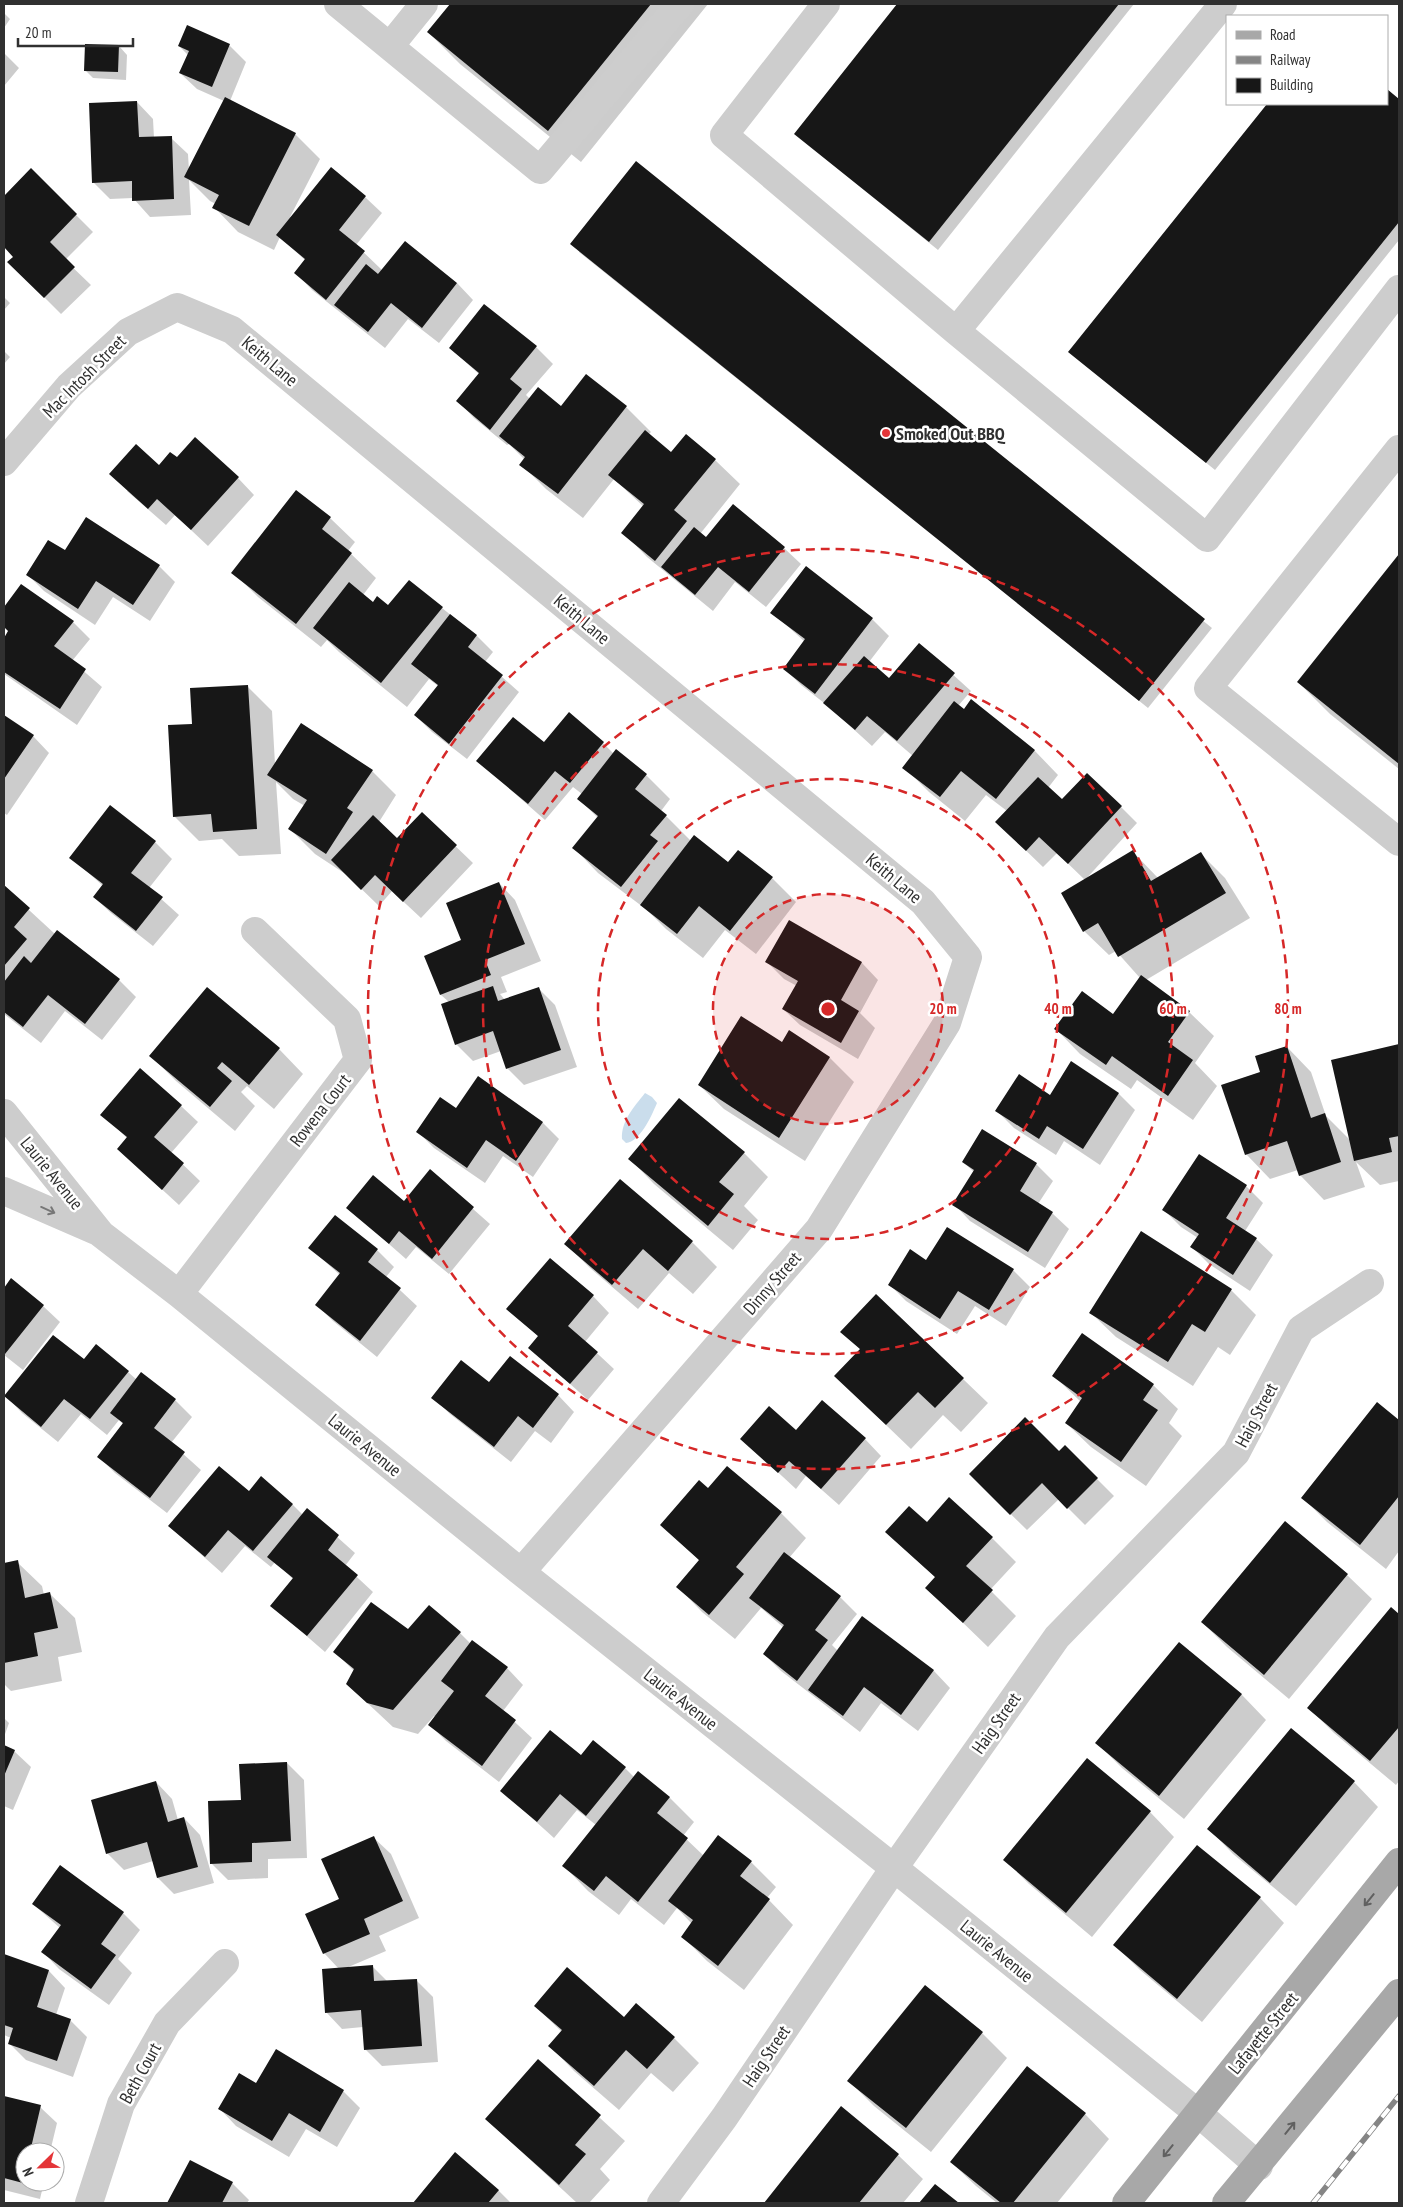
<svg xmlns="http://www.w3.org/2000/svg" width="1403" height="2207" font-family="'PT Sans Narrow',sans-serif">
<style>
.water{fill:#caddec}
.shadow{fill:#0003}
.building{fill:#171717}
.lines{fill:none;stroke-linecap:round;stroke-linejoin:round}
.minor{stroke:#cdcdcd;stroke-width:28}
.major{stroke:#a8a8a8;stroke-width:28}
.rail-casing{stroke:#858585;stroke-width:5.5}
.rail{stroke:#fff;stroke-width:4;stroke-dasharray:11;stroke-linecap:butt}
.oneway{stroke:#777}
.oneway2{stroke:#606060}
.ring{fill:none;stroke:#d62828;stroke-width:2.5;stroke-dasharray:9 6}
.poi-dot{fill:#e43538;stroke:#fff;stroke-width:2}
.labels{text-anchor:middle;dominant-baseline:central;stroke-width:5;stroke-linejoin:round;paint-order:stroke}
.street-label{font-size:18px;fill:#303030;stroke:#fff}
.poi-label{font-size:18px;font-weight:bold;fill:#303030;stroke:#fff;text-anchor:start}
.centre{fill:#d62828;stroke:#fff;stroke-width:2.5}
.ring-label{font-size:15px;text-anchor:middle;font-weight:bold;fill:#d62828;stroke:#fff;stroke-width:5;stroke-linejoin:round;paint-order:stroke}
</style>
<rect width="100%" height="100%" fill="#fff"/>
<path class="water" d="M645 1093 652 1097 657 1103C652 1115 640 1142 626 1143L622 1139C621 1121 634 1107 645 1093Z"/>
<path class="shadow" d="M451 4H708L581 162 460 64 428 32Z
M899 4H1134L938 250 795 134Z
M4 13 10 19 4 28Z
M187 27 230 46 246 62 230 101 295 134 320 159 290 217 365 197 382 213 356 245 383 271 457 283 473 300 439 343 408 319 385 348 312 290 296 273 306 261 280 237 274 250 238 232 214 207 216 204 210 201 189 180 191 215 150 217 133 198 110 199 93 182 137 102 153 119 154 138H171L188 154 189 171 224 101 197 89 180 73 188 55 179 46Z
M119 46 127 55 126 80 93 78 85 70Z
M4 53 19 68 4 86Z
M1387 90 1399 100V240L1215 470 1070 352 1269 104H1387Z
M636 163 1212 628 1148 708 579 252Z
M31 170 93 232 65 260 91 285 61 314 9 262 15 257 4 246V197Z
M4 297 10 303 4 310Z
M536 347 553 364 526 395 530 399 561 407 586 376 626 407 651 432 649 434 671 453 715 460 740 484 700 534 706 539 784 548 801 564 766 607 735 582 713 611 647 557 623 532 644 507 614 479 583 518 546 489 521 464 525 460 509 444 507 445 474 418 458 401 480 375 450 348Z
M4 351 10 357 4 364Z
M177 459 238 478 254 495 208 546 175 515 166 525 127 491 159 467Z
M330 518 355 542 348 551 376 578 363 595 373 603 388 607 442 608 477 636 493 652 485 662 519 692 467 759 432 732 415 715 438 686 429 679 407 707 339 652 327 640 321 647 258 597 233 572Z
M65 552 159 566 175 582 150 621 113 597 95 625 44 591 27 574Z
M1399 556V769L1330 714 1298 682Z
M21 586 73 622 90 639 72 661 102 687 77 725 4 674V640L9 631 4 626V609Z
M772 612 872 619 889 636 869 662 889 679 919 644 971 691 958 706 1034 750 1058 775 1048 788 1062 801 1121 807 1137 823 1085 880 1057 853 1043 867 1014 839 1007 811 986 795 965 821 929 792 904 767 913 756 885 732 872 746 828 706 801 685 784 668 805 642Z
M247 686 272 711 275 764 372 771 396 795 379 822 397 840 422 814 473 863 421 918 392 891 379 906 347 875 315 854 290 829 305 806 293 799 276 782 281 854 239 856 222 839 199 841 174 816 194 725Z
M4 716 33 736 49 753 7 815 4 813Z
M603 743 614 754 646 775 670 799 661 811 691 841 729 864 772 878 796 902 756 954 725 930 703 958 666 929 647 910 598 873 574 848 598 818 578 798 582 794 573 787 545 820 478 761 544 744Z
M111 807 155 842 172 859 149 888 179 915 153 946 111 913 94 897 103 886 71 857Z
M1133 852 1158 878 1200 853 1225 878 1250 918 1146 980 1189 1012 1214 1036 1195 1063 1217 1086 1193 1120 1137 1080 1131 1089 1080 1054 1056 1029 1113 1015 1140 978 1116 951 1109 955 1084 931Z
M499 883 515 900 541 961 501 977 507 992 500 994 505 1000 538 988 555 1005 577 1067 524 1085 507 1068 501 1051 473 1061 456 1044 449 1002 441 995 463 941Z
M4 887 55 934 119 980 136 997 102 1040 65 1011 41 1043 4 1014Z
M789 922 862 963 878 980 860 1013 875 1028 858 1059 800 1025 783 1009 797 986 784 979 767 962Z
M790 1032 830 1058 854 1082 805 1161 724 1109 699 1085 782 1044Z
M1399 1045V1181L1380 1185 1356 1162 1365 1187 1324 1200 1300 1175 1298 1170 1270 1179 1246 1154 1262 1073 1287 1047 1311 1072 1326 1116 1351 1141 1333 1061Z
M279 1049 303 1074 274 1109 247 1086 241 1092 255 1106 235 1131 176 1081 151 1056Z
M479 1078 543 1123 559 1139 533 1177 503 1156 485 1183 434 1148 418 1132 456 1110Z
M1119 1094 1135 1110 1100 1165 1064 1141 1056 1155 1014 1128 997 1111 1050 1096Z
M181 1106 198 1122 171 1153 200 1181 179 1205 118 1149 127 1138 102 1114Z
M744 1153 768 1177 744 1206 758 1220 733 1250 654 1184 630 1159Z
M963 1162 1036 1164 1053 1181 1038 1204 1052 1213 1069 1229 1045 1268 970 1221 954 1204 974 1172Z
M430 1171 490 1224 449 1274 416 1247 406 1259 348 1208 405 1202Z
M620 1180 692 1242 717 1267 693 1294 669 1273 638 1309 590 1268 566 1244Z
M1246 1186 1263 1203 1245 1231 1256 1239 1273 1255 1250 1291 1209 1264 1192 1247 1198 1238 1181 1227 1164 1210Z
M335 1216 377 1250 394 1267 386 1277 417 1306 377 1357 333 1321 317 1305 340 1275 310 1248Z
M948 1228 1013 1270 1030 1287 1006 1326 975 1306 957 1334 906 1301 889 1284 927 1262Z
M12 1280 43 1306 60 1322 23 1370 4 1355V1290Z
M1231 1290 1256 1315 1230 1355 1218 1347 1193 1386 1116 1337 1091 1313Z
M593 1296 609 1313 585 1342 614 1369 588 1400 530 1348 539 1337 508 1309Z
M842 1332 963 1379 988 1403 961 1432 943 1415 911 1449 861 1401V1350Z
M84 1361 128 1372 137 1380 142 1374 175 1400 192 1417 171 1443 201 1470 167 1513 115 1473 98 1456 123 1424 119 1420 107 1435 81 1414 58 1442 22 1413 6 1396Z
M1054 1376 1153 1385 1178 1409 1169 1423 1182 1436 1146 1486 1091 1447 1066 1423 1081 1402Z
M489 1384 558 1395 574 1412 551 1443 535 1431 511 1462 450 1414 433 1397Z
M1377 1404 1399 1421V1551L1386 1569 1327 1522 1303 1498Z
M796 1432 865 1439 881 1456 839 1505 806 1476 796 1489 742 1439Z
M1065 1447 1114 1496 1085 1525 1059 1499 1027 1530 970 1474 1059 1453Z
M727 1467 781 1513 806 1538 789 1558 840 1597 857 1614 832 1645 838 1651 862 1618 934 1671 950 1688 918 1731 881 1703 860 1732 781 1671 764 1654 784 1628 761 1608 735 1639 702 1612 678 1587 700 1561 662 1525 708 1490Z
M249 1493 293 1505 303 1515 307 1510 355 1553 345 1566 373 1592 325 1652 272 1606 293 1579 275 1562 271 1567 245 1546 222 1573 169 1526Z
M927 1523 992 1538 1016 1562 990 1590 1016 1616 988 1647 927 1588 936 1578 887 1532Z
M17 1562 42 1586 44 1595 50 1594 75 1618 82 1652 58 1657 62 1681 11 1691 4 1684V1564Z
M1347 1575 1372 1599 1289 1699 1227 1647 1202 1622Z
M1391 1609 1399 1616V1781L1396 1785 1334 1733 1309 1708Z
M408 1631 460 1633 471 1644 507 1668 523 1685 503 1711 532 1738 499 1782 446 1741 430 1725 436 1717 434 1716 418 1734 393 1727 347 1684 354 1671 335 1652Z
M1179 1643 1242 1695 1266 1720 1184 1819 1122 1768 1097 1743Z
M4 1718 9 1723 4 1737Z
M4 1747 14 1751 31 1767 13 1810 4 1806Z
M581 1757 625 1768 634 1777 669 1797 694 1822 683 1836 704 1856 718 1837 751 1862 776 1887 767 1898 793 1925 744 1990 707 1961 683 1937 692 1924 677 1908 664 1925 631 1899 619 1915 588 1891 564 1866 596 1825 577 1810 554 1838 502 1791Z
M287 1763 304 1780 307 1858 268 1859V1878L228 1880 211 1863 242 1801Z
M156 1782 172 1799 178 1820 184 1818 200 1835 214 1883 174 1894 158 1878 153 1861 124 1870 107 1853Z
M1354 1782 1378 1807 1296 1906 1233 1854 1209 1829Z
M1150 1812 1174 1837 1092 1937 1029 1884 1005 1860Z
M374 1838 391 1854 419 1918 379 1936 386 1951 346 1968 372 1966 388 1982 416 1980 433 1997 438 2062 382 2066 365 2049 363 2027 342 2029 326 2012 339 1969 324 1953 340 1900Z
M1260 1898 1284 1923 1202 2022 1140 1970 1115 1945Z
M33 1904 123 1913 140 1930 118 1959 132 1973 109 2005 59 1969 43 1952 60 1928Z
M4 1955 49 1971 65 1988 56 2015 70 2020 87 2037 73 2077 26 2060 9 2043 11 2038 4 2035Z
M925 1986 982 2033 1007 2058 931 2152 874 2106 849 2081Z
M535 2006 624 2018 674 2038 699 2063 673 2092 651 2073 619 2110 574 2071 550 2046 562 2032Z
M277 2051 343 2091 360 2108 337 2147 306 2129 289 2157 236 2126 220 2109 257 2085Z
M538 2061 625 2141 600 2169 610 2180 589 2203H577L486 2119Z
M4 2098 40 2107 57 2123 50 2152H25V2182H44L40 2199 4 2190Z
M1085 2114 1109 2139 1057 2203H997L976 2186 951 2162Z
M455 2154 498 2190 511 2203H415Z
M898 2155 923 2179 903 2203 765 2202Z
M191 2162 232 2183 249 2200 247 2203H169Z"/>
<path class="building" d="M450 4H651L548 131 427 32Z
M897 4H1119L929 242 794 134Z
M187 25 230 44 212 87 179 73 189 51 178 46Z
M85 44 119 45 118 72 84 71Z
M1387 89 1399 99V222L1206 463 1068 352 1267 104H1387Z
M225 97 296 133 249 226 212 208 219 195 184 177Z
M137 101 139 137 172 136 174 199 132 201V181L92 183 89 103Z
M636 161 1205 619 1139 701 570 244Z
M331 167 366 196 339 230 365 251 326 300 294 273 305 259 276 235Z
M31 168 77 214 50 242 75 267 44 298 7 262 13 257 4 247V196Z
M405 241 457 283 422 328 391 303 368 332 334 305 366 264 378 274Z
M484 304 537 346 510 379 522 389 490 430 456 401 479 373 449 348Z
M586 374 627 406 558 494 519 465 525 457 499 436 538 387 561 406Z
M645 430 671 452 686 434 716 459 674 510 687 521 655 561 621 533 644 504 608 475Z
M195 437 239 477 191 530 157 499 148 509 109 474 136 444 159 465 170 452 177 457Z
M296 490 331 517 322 529 352 553 296 624 231 573Z
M733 504 785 547 749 592 718 567 695 595 661 567 694 527 706 537Z
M86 517 160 565 133 605 96 581 78 609 26 575 48 540 65 550Z
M1399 554V764L1297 682Z
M806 566 873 618 815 694 783 669 805 639 770 613Z
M409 580 443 607 381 683 313 628 349 582 373 602 377 596 388 605Z
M21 584 74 621 54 646 86 669 60 709 4 672V638L8 631 4 627V607Z
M450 614 477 635 468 647 503 675 449 744 414 715 438 685 411 664Z
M919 643 955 673 897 741 867 716 855 730 823 703 864 656 889 678Z
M248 685 257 829 213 832 211 814 173 817 168 725 192 724 190 688Z
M971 699 1035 750 996 799 961 771 940 797 902 768 954 701 964 709Z
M569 712 604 742 570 783 555 771 528 804 476 761 513 717 544 742Z
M4 715 34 735 4 779Z
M301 723 373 770 347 808 353 812 326 854 288 829 307 800 267 775Z
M616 749 647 774 635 789 667 815 650 835 658 841 621 887 572 848 598 816 577 799Z
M1087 773 1122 806 1068 864 1039 837 1026 851 995 822 1038 777 1062 799Z
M110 805 156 841 131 873 163 897 136 931 93 897 103 884 69 858Z
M422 812 457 845 403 902 375 875 361 890 331 860 373 815 397 838Z
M694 835 728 862 738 850 773 877 730 931 699 906 677 934 640 905Z
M1133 850 1151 881 1201 852 1226 893 1118 957 1098 923 1083 932 1061 893Z
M499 882 525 944 485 960 491 975 440 995 424 956 461 940 446 903Z
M4 885 30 908 14 927 27 939 4 966Z
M789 920 862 962 841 1000 859 1011 841 1043 782 1009 798 981 765 962Z
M57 930 120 979 85 1024 48 995 23 1027 4 1012V982L24 956 31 963Z
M1141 975 1190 1011 1168 1042 1193 1060 1168 1096 1112 1056 1106 1065 1054 1029 1082 991 1113 1014Z
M493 986 498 1001 539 987 561 1050 506 1069 493 1031 455 1045 441 1004Z
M207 987 280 1048 249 1085 222 1062 217 1068 232 1081 210 1107 149 1056Z
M741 1016 782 1042 789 1030 830 1057 779 1138 698 1085Z
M1399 1044V1136L1389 1138 1392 1152 1354 1161 1331 1060Z
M1287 1046 1311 1118 1325 1113 1341 1162 1299 1176 1287 1141 1245 1155 1221 1085 1260 1072 1255 1056Z
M1071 1061 1119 1093 1083 1149 1047 1126 1039 1139 995 1111 1019 1074 1050 1095Z
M140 1068 182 1105 154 1137 184 1163 162 1190 117 1149 127 1137 100 1115Z
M478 1076 543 1122 516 1161 486 1140 467 1168 416 1132 440 1097 456 1108Z
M679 1098 745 1152 719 1182 734 1194 708 1226 628 1159Z
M982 1129 1037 1163 1020 1191 1053 1212 1028 1252 952 1205 974 1170 962 1162Z
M1199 1154 1247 1185 1226 1218 1257 1238 1233 1275 1190 1247 1199 1234 1162 1210Z
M430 1169 474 1207 432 1259 399 1231 389 1244 346 1208 373 1175 404 1201Z
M620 1179 693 1241 668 1271 643 1249 612 1285 564 1244Z
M335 1215 378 1249 368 1262 401 1288 360 1341 315 1305 340 1273 308 1248Z
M947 1227 1014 1269 989 1310 958 1291 940 1319 888 1285 910 1249 926 1260Z
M1141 1231 1232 1289 1205 1332 1192 1324 1168 1362 1089 1313Z
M550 1258 594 1295 568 1326 598 1352 570 1384 528 1348 538 1336 506 1309Z
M11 1278 44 1305 5 1354 4 1353V1288Z
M876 1294 964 1378 935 1408 918 1392 886 1425 834 1376 860 1349 840 1332Z
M1082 1333 1154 1384 1143 1400 1158 1410 1121 1462 1065 1423 1082 1398 1052 1376Z
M53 1335 84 1359 96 1344 129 1371 90 1419 64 1399 41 1427 4 1396Z
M510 1356 559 1394 533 1428 518 1416 494 1447 431 1398 461 1360 489 1382Z
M141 1372 176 1399 154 1428 185 1452 150 1498 97 1457 123 1423 110 1413Z
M822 1400 866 1438 821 1489 789 1461 778 1473 740 1439 769 1406 796 1430Z
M1377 1402 1399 1420V1496L1360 1545 1301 1498Z
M1025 1417 1059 1451 1065 1445 1098 1478 1067 1509 1042 1483 1010 1515 969 1474Z
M219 1466 249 1491 261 1476 293 1504 253 1551 228 1530 205 1557 168 1526Z
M727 1466 782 1512 736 1567 744 1574 709 1615 676 1587 699 1560 660 1525 699 1480 708 1488Z
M949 1497 993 1537 966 1566 993 1590 963 1623 925 1588 935 1577 885 1532 909 1506 927 1522Z
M307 1508 339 1535 328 1550 358 1575 307 1636 270 1606 293 1578 267 1557Z
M1285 1521 1348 1574 1264 1675 1201 1622Z
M784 1552 841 1596 815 1630 828 1640 797 1681 763 1654 784 1625 749 1598Z
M18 1560 25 1598 50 1592 58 1628 34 1633 38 1656 4 1663V1563Z
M371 1602 408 1629 429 1605 461 1632 393 1710 367 1703 346 1684 354 1669 333 1652Z
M1391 1607 1399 1614V1727L1370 1761 1307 1708Z
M862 1616 934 1670 901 1715 864 1687 843 1716 808 1690Z
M472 1640 508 1667 485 1696 516 1720 482 1766 428 1725 454 1691 441 1681Z
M1179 1642 1242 1694 1159 1796 1095 1743Z
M1291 1728 1355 1781 1270 1883 1207 1829Z
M550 1730 581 1755 593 1740 626 1767 586 1816 560 1794 537 1822 500 1791Z
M4 1745 15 1750 4 1776Z
M1087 1758 1151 1811 1066 1913 1003 1860Z
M287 1762 291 1841 252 1843V1862L210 1864 208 1801 241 1800 239 1764Z
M638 1771 670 1797 657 1813 688 1838 638 1902 606 1876 594 1891 562 1866Z
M156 1781 168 1822 184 1817 198 1867 157 1878 147 1842 106 1854 91 1800Z
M718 1835 752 1861 740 1876 770 1899 718 1966 681 1937 693 1920 668 1901Z
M374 1836 403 1901 364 1919 370 1934 323 1954 305 1914 339 1899 321 1859Z
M1197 1845 1261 1897 1177 1999 1113 1945Z
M60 1865 124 1912 101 1944 116 1955 91 1989 41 1952 61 1925 32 1904Z
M4 1954 49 1970 37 2007 71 2019 57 2061 8 2044 13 2028 4 2025Z
M373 1965 374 1981 417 1979 422 2046 364 2050 361 2010 325 2013 322 1969Z
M567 1967 624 2017 636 2003 675 2037 647 2069 626 2050 594 2086 548 2046 562 2030 534 2006Z
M925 1985 983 2032 906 2128 847 2081Z
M276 2049 344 2090 320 2132 289 2113 272 2141 218 2109 239 2073 256 2083Z
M538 2059 601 2115 575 2145 586 2154 559 2185 485 2119Z
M1027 2066 1086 2113 1013 2203H1001L950 2162Z
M4 2096 41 2105 30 2152H25L23 2183 4 2178Z
M841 2106 899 2154 859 2203H764Z
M455 2152 499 2190 488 2203H413Z
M190 2160 233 2182 222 2203H167Z
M935 2184 959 2203H919Z"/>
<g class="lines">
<path class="minor" d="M338 4 540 170 680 4
M826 4 724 135 956 331 1207 538 1399 289
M390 46 424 4
M956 331 1223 4
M1399 449 1208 688 1399 842
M4 462 69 386 128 332 177 307 232 330 923 902 968 957 947 1023 819 1229 521 1572
M4 1113 101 1234 179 1294 521 1572 894 1868 1199 2114 1259 2166
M4 1191 96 1231
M179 1294 358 1060 347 1019 255 931
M89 2203 121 2104 167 2023 225 1963
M661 2203 724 2118 894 1868 1057 1637 1236 1453 1301 1329 1370 1283"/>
<path class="major" d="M1126 2203 1399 1862
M1226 2203 1399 1993"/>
<g class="rail-casing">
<path id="rail" d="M1313 2203 1399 2096"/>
</g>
<use href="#rail" class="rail"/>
</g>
<defs><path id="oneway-shaft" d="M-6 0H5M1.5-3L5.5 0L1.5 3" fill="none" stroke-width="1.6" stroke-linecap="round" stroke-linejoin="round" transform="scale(1.25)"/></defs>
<use class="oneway" href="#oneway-shaft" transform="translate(48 1210) rotate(24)"/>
<g class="oneway2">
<use href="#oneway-shaft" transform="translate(1369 1900) rotate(129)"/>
<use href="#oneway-shaft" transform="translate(1290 2128) rotate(-51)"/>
<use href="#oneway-shaft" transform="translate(1168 2151) rotate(129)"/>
</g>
<circle cx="828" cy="1009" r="115" fill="#d62828" fill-opacity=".12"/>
<g class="ring">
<circle cx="828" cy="1009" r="115"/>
<circle cx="828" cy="1009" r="230"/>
<circle cx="828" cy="1009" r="345"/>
<circle cx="828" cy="1009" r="460"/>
</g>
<circle class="poi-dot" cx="886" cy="433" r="5"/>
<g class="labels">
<g class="street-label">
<text transform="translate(270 361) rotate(40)">Keith Lane</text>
<text transform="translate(84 376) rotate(-45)">Mac Intosh Street</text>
<text transform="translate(582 619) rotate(40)">Keith Lane</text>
<text transform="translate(894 878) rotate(40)">Keith Lane</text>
<text transform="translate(320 1110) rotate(-52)">Rowena Court</text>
<text transform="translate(52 1173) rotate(51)">Laurie Avenue</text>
<text transform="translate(772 1283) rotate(-49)">Dinny Street</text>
<text transform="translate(1256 1415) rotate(-62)">Haig Street</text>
<text transform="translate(365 1445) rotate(39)">Laurie Avenue</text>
<text transform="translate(681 1699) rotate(38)">Laurie Avenue</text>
<text transform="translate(996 1723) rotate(-55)">Haig Street</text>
<text transform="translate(997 1951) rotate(39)">Laurie Avenue</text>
<text transform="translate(1263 2033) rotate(-51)">Lafayette Street</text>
<text transform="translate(766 2056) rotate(-56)">Haig Street</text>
<text transform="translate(140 2073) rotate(-61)">Beth Court</text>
</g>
<g class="poi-label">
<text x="896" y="433">Smoked Out BBQ</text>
</g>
</g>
<circle cx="828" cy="1009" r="8" class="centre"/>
<g class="ring-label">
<text x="943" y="1014">20 m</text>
<text x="1058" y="1014">40 m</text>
<text x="1173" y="1014">60 m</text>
<text x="1288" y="1014">80 m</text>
</g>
<rect width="1403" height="2207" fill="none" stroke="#303030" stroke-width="10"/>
<rect x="1226" y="15" width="162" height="90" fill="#ffffff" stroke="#acacac"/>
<rect x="1236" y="31" width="25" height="8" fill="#a8a8a8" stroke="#acacac"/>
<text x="1270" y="40" font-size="15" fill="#303030">Road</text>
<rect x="1236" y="56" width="25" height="8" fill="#858585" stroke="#acacac"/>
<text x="1270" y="65" font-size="15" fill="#303030">Railway</text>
<rect x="1236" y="78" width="25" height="15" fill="#171717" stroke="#acacac"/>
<text x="1270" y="90" font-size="15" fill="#303030">Building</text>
<g transform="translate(40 2167) rotate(247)"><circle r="24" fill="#ffffff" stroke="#acacac"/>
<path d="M0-4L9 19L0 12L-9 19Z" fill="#e43538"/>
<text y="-8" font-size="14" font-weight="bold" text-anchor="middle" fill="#303030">N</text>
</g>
<path d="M18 38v8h115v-8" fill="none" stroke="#303030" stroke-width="2.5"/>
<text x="25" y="38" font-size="15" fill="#303030" stroke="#ffffff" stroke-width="4" paint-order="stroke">20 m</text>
</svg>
